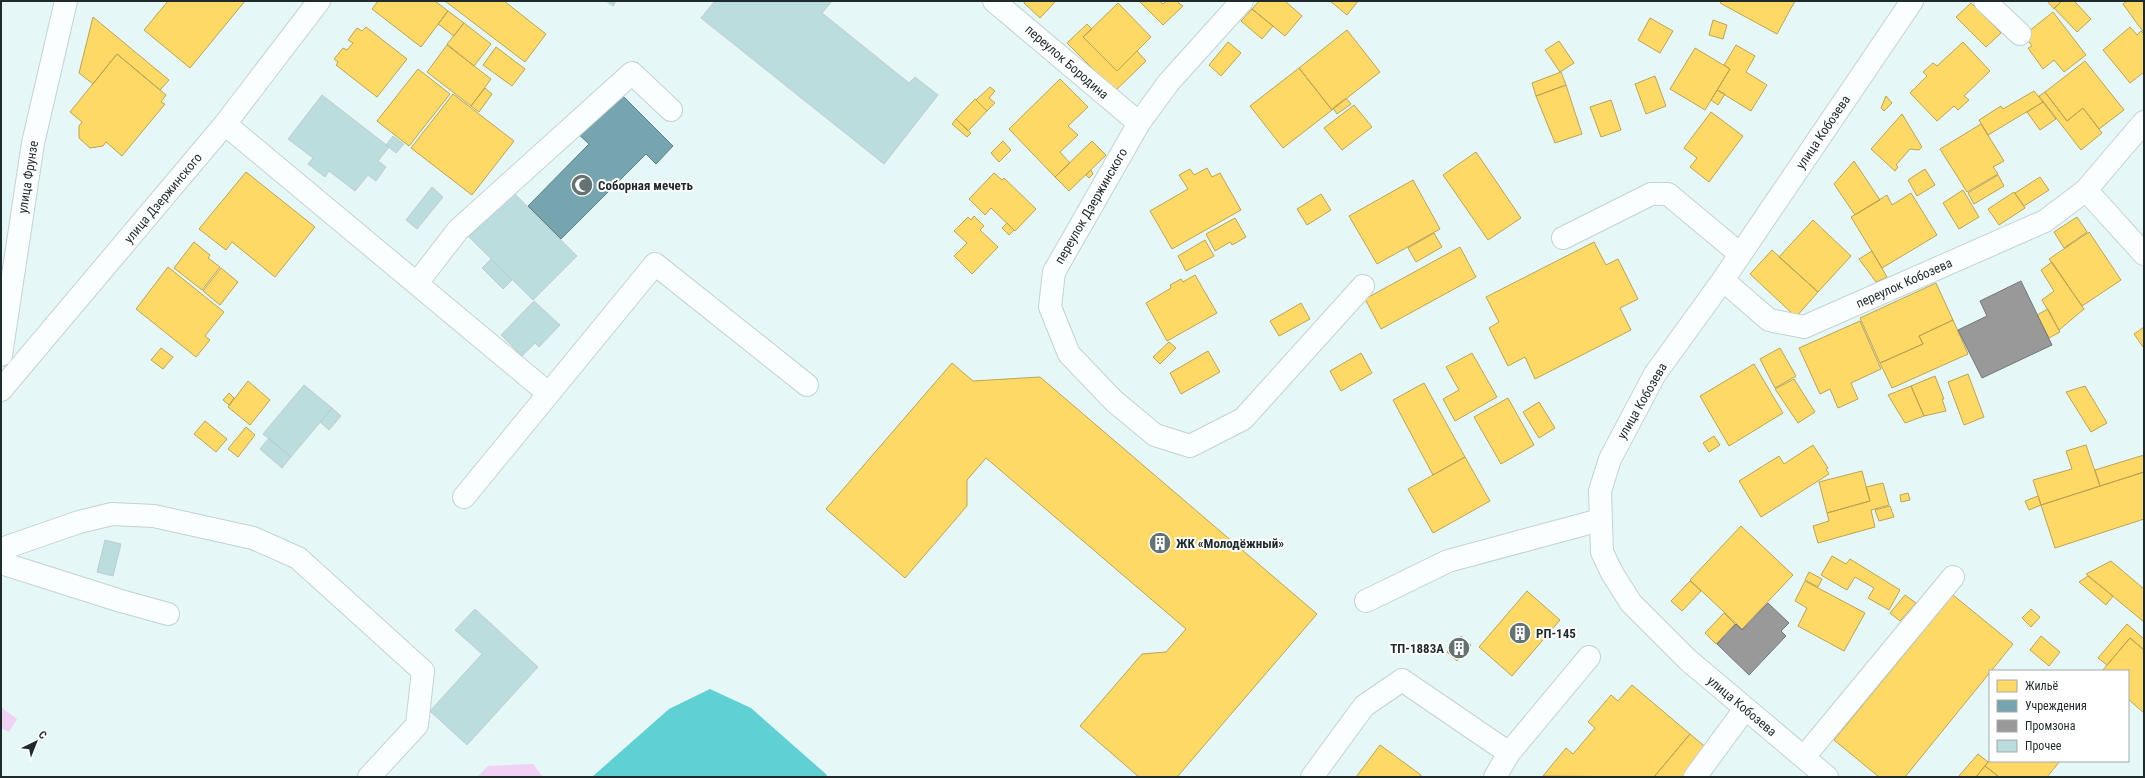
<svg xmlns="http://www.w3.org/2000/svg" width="2145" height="778" font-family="'Roboto Condensed',sans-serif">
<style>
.green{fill:#f2d2f4}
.water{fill:#5fd0d3}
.homes{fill:#ffd966;stroke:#bca454}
.public{fill:#76a5af;stroke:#5c8087}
.industry{fill:#999;stroke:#747878}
.building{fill:#bbddde;stroke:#becdcd}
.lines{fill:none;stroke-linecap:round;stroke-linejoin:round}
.minor-casing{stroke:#c3d2d2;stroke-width:24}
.minor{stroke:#fbfefe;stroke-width:22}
.labels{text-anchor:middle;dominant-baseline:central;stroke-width:4;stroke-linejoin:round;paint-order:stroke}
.street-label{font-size:13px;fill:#1e2a2b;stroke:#fff}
.poi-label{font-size:13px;font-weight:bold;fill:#1e2a2b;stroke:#fff;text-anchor:start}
</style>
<rect width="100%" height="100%" fill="#e5f7f7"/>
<path class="green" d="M1 707 17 719 9 732 1 728Z
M533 764 543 777H477L488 766Z"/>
<path class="water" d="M710 689 751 708 827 775 826 777H592L669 709Z"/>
<path class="homes" d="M168 1H245L190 68 144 30Z
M378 1H435L448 11 421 47 372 9Z
M445 1H504L546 34 525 62Z
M1025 1H1056L1040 18 1024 3Z
M1139 1H1160L1163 4 1167 1H1176L1183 6 1163 25Z
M1259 1H1285L1302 16 1285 36 1252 9Z
M1330 1H1358L1347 15Z
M1722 1H1795L1777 34 1720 3Z
M2047 1H2062L2054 9Z
M2062 1H2074L2091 19 2077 32 2054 8Z
M2127 1H2144V33L2123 4Z
M1118 3 1151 37 1117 71 1083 37Z
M1971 3 2001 33 1986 47 1956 17Z
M1252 9 1273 26 1262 39 1241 21Z
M448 11 464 23 454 36 438 24Z
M2053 12 2086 55 2064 72 2054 60 2043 69 2028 48 2032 46 2024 35Z
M93 17 169 80 160 90 117 54 93 84 79 73Z
M1650 18 1673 31 1660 53 1638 40Z
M1713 20 1727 25 1723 39 1709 35Z
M464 23 491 44 474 66 447 44Z
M1087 24 1092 29 1083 37 1117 71 1137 51 1146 61 1115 91 1067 43Z
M366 27 407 59 377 97 336 65 338 62 334 59 343 48 347 50 353 43 348 40 357 28 362 31Z
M2130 27 2137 35 2141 31 2144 34V72L2130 83 2103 50Z
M1347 30 1380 72 1332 110 1299 68Z
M1559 41 1574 63 1560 72 1545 50Z
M1228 42 1241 53 1221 76 1209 65Z
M1963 42 1990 71 1964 96 1969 100 1958 110 1954 106 1937 121 1910 93 1927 76 1923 72 1933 63 1937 66Z
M447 45 491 79 471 106 427 72Z
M1736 45 1755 56 1746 72 1767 85 1751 111 1717 90 1730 69 1724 65Z
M496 47 525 69 512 86 483 65Z
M1695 48 1730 69 1705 110 1670 89Z
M117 54 166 95 161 102 165 104 122 156 106 142 103 146 90 148 79 138V126L82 122 70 112Z
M2085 61 2124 110 2099 129 2083 108 2067 121 2045 92Z
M1299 68 1332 110 1283 148 1250 106Z
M418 69 450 94 409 146 377 121Z
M1561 72 1566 85 1536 96 1532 83Z
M1655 76 1666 106 1646 114 1635 84Z
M1060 79 1088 107 1068 126 1078 135 1060 152 1070 163 1055 177 1009 129Z
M1566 85 1582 134 1555 143 1536 96Z
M990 87 995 91 989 98 995 103 987 111 976 100Z
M485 88 492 94 479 112 471 106Z
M1717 90 1725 94 1718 105 1711 100Z
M2034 91 2043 102 1988 135 1979 120 2001 106 2003 109Z
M2045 92 2067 121 2083 108 2102 133 2081 150 2039 96Z
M453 94 514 141 472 195 411 148Z
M1886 96 1892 103 1884 111 1881 108Z
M1346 98 1351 104 1337 114 1333 108Z
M975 99 987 111 968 131 956 119Z
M1611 100 1621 130 1601 137 1590 107Z
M2043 102 2056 119 2040 130 2027 112Z
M1354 105 1372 127 1342 150 1324 128Z
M1711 112 1743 136 1709 182 1690 167 1697 158 1684 148Z
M1902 114 1922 147 1919 150 1910 149 1896 165 1898 167 1895 171 1871 149Z
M956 119 971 133 967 137 952 124Z
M1981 124 2004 161 1993 167 1998 174 1967 192 1940 149Z
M1003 141 1011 150 999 162 991 153Z
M1092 141 1106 155 1069 191 1055 177Z
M1476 152 1521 218 1488 240 1443 175Z
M1854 161 1880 200 1855 215 1834 184Z
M1207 168 1212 177 1220 173 1241 210 1172 249 1150 211 1188 189 1179 175 1190 169 1194 175Z
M1925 169 1935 185 1917 196 1908 180Z
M1091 170 1093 174 1089 178 1086 175Z
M246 172 315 227 275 277 232 242 226 250 199 229Z
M994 173 1002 180 1004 178 1036 209 1015 231 991 208 985 215 969 199Z
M1998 175 2004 186 1974 204 1968 193Z
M2040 177 2049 190 2024 206 2015 193Z
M1413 180 1440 229 1377 264 1349 216Z
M1963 190 1979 217 1959 229 1943 203Z
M2014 192 2025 208 1999 225 1988 209Z
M1911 193 1937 235 1882 268 1851 217 1887 195 1892 205Z
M1321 194 1331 210 1307 225 1297 209Z
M974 216 984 226 980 230 998 247 972 274 954 256 967 243 954 231 968 217 971 220Z
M2077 217 2087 232 2064 248 2054 232Z
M1235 218 1246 237 1232 245 1230 242 1215 251 1206 234Z
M1813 220 1851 256 1818 292 1779 257Z
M1007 223 1014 230 1009 235 1002 228Z
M2089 232 2121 280 2082 306 2049 259Z
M1434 233 1442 247 1416 262 1408 248Z
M1205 240 1214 256 1186 271 1178 256Z
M194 242 210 255 208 258 220 267 202 290 174 268Z
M1594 242 1606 265 1618 259 1638 299 1620 308 1631 330 1535 379 1525 357 1508 366 1489 328 1499 322 1486 297Z
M1460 247 1476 277 1381 329 1365 299Z
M1772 250 1818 292 1796 317 1750 274Z
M1872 251 1887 277 1876 282 1859 259Z
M2052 262 2084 309 2059 330 2042 300 2054 291 2041 270Z
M168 267 224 312 205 336 210 340 196 357 136 309Z
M221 268 238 282 220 305 203 291Z
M1195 275 1217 313 1167 341 1146 303 1171 288 1170 285 1181 279 1183 282Z
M1936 283 1953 320 1919 336 1923 344 1880 363 1860 318Z
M1301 303 1310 319 1279 336 1270 321Z
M2048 309 2060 332 2049 338 2037 315Z
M1953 320 1968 354 1892 388 1880 363 1923 344 1919 336Z
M1860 321 1881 369 1851 383 1858 399 1838 408 1830 389 1820 394 1799 348Z
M2144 327V346L2143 347 2134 334Z
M1169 342 1176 348 1160 364 1153 357Z
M161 348 173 357 163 369 151 360Z
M1780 348 1796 376 1775 388 1760 359Z
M1208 351 1220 372 1181 394 1170 373Z
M1361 353 1372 373 1341 391 1330 371Z
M1472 353 1497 397 1455 421 1443 399 1459 390 1446 367Z
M952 363 973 381 1040 377 1317 614 1177 777H1139L1080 726 1142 654 1166 652 1186 629 986 458 967 480V506L905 578 826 509Z
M1754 364 1783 413 1729 446 1700 396Z
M1968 374 1984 417 1964 425 1948 382Z
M1935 376 1944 399H1942L1946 411 1924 416 1911 386Z
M1794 379 1815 412 1798 423 1775 389Z
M248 381 270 400 250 425 228 407Z
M1424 383 1465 457 1433 475 1393 400Z
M1911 386 1924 416 1905 423 1888 395Z
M2085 386 2107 423 2091 432 2066 392Z
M229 393 234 398 229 405 223 400Z
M1508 398 1534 445 1501 464 1474 417Z
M1539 402 1555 428 1539 438 1523 412Z
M205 421 227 439 216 452 194 434Z
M246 427 255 435 238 457 228 449Z
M1714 436 1720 445 1709 452 1703 443Z
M1813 445 1828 468 1826 469 1829 474 1761 517 1739 481 1779 456 1784 464Z
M2086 445 2100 486 2041 505 2033 480 2072 469 2066 451Z
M2144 455V472L2100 486 2095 470Z
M1465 457 1490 501 1433 533 1408 489Z
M1862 471 1870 501 1827 513 1819 482Z
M2144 472V519L2055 548 2041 505Z
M1883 483 1889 505 1871 510 1875 527 1818 543 1813 526 1829 521 1827 513 1870 501 1866 487Z
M1908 493 1910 500 1901 502 1900 495Z
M2038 496 2041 505 2029 510 2025 501Z
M1890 506 1894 517 1879 521 1875 510Z
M1741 526 1793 575 1742 629 1690 580Z
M1832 556 1846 564 1850 559 1900 590 1889 610 1868 598 1874 588 1855 577 1847 590 1821 575Z
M2111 561 2144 589V622L2086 574Z
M1809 572 1822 579 1818 587 1805 580Z
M2088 576 2113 596 2106 605 2079 582Z
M1690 581 1701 591 1682 611 1671 601Z
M1805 581 1865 613 1844 651 1798 626 1807 608 1795 601Z
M1527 591 1560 620 1512 676 1479 647Z
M1905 595 1916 603 1900 621 1890 613Z
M1953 595 2013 644 1905 777H1879L1834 740Z
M2031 609 2040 617 2031 627 2022 618Z
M1724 613 1735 624 1716 644 1705 633Z
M2127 624 2144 639V650L2130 638 2107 665 2098 658Z
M1461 636 1471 645 1457 661 1447 652Z
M2041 636 2060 652 2049 666 2030 650Z
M2130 638 2144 650V713L2128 699V671H2102Z
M1632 685 1690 734 1654 777 1543 776 1566 748 1573 754 1595 728 1588 722 1611 695 1618 701Z
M1690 734 1709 750 1686 777H1654Z
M1380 745 1421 775 1420 777H1356Z
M1978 754 1988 762 1976 777H1958Z
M1990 760V761H2060L2047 777H1999L1985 766Z
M1985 766 1998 776V777H1976Z"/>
<path class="public" d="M621 94 673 146 656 164 646 154 561 239 528 206 589 144 576 132Z"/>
<path class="industry" d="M2021 281 2052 345 1982 378 1958 330 1987 316 1980 301Z
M1768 603 1789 623 1781 631 1786 636 1749 675 1717 644 1736 624 1742 630Z"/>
<path class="building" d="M606 1H616L613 6Z
M715 1H832L822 13 909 83 915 77 938 95 884 164 701 18Z
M322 95 389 147 378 161 386 167 376 181 368 175 355 191 329 171 325 177 308 164 313 158 288 139Z
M393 136 404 144 396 153 386 145Z
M432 187 443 197 417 229 406 220Z
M513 192 577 256 533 300 469 237Z
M491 259 512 280 503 289 482 268Z
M534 301 560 325 539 347 535 343 522 356 501 335Z
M304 385 332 408 291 457 263 434Z
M332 408 341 416 329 430 320 422Z
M269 438 291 457 282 468 260 449Z
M105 540 121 544 113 576 97 572Z
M475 609 538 667 467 745 430 711 482 654 455 630Z"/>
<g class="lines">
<g class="minor-casing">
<path id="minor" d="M994 1 1139 123
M1242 1 1169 82 1139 123 1054 272 1050 307 1069 354 1114 401 1155 435 1190 446 1243 419 1363 286
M1985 1 2020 34
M225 124 548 393
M2086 190 2144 254
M1563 238 1651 194H1668L1740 254
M1723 280 1769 320 1804 327 2045 221 2086 190 2144 122
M417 283 458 230 632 73 671 110
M1 355 33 143 66 1
M1 390 225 124 319 1
M464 497 655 264 807 385
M1 549 79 522 112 514 154 516 253 538 298 558 423 671 417 725 369 777
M1 563 121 601 168 614
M1366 601 1448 561 1600 520
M1804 757 1953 577
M1312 777 1364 706 1402 680 1509 753
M1495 777 1509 753 1589 657
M1695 777 1745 709
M1827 777 1688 660 1631 603 1612 573 1602 552 1600 491 1610 459 1655 374 1723 280 1912 1"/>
</g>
<use href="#minor" class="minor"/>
</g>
<defs>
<g id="mosque-disc" transform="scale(1.15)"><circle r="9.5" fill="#647272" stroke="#fff"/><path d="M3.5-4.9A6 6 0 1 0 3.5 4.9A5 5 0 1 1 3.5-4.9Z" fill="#fff"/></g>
<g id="building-disc" transform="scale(1.15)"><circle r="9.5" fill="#647272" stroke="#fff"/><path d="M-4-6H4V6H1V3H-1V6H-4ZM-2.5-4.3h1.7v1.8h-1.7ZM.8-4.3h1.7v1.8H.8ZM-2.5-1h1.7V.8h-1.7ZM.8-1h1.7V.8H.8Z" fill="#fff"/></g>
</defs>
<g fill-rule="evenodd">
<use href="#mosque-disc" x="582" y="185"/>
<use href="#building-disc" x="1160" y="543"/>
<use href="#building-disc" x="1520" y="633"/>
<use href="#building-disc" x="1459" y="648"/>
</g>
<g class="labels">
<g class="street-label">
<text transform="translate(1067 62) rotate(41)">переулок Бородина</text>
<text transform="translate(1823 132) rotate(-56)">улица Кобозева</text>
<text transform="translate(28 177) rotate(-81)">улица Фрунзе</text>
<text transform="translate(163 198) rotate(-50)">улица Дзержинского</text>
<text transform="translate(1091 206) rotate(-60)">переулок Дзержинского</text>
<text transform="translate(1904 283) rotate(-24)">переулок Кобозева</text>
<text transform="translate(1642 401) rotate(-60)">улица Кобозева</text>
<text transform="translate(1742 706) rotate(40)">улица Кобозева</text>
</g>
<g class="poi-label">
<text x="598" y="185">Соборная мечеть</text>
<text x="1176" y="543">ЖК «Молодёжный»</text>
<text x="1536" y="633">РП-145</text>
<text x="1444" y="648" text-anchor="end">ТП-1883А</text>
</g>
</g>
<rect width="2145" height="778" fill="none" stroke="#1e2a2b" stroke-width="4"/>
<rect x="1989" y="670" width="140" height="92" fill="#ffffff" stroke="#a5aaaa"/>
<rect x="1997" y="680" width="20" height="12" fill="#ffd966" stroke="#a5aaaa"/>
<text x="2025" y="690" font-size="12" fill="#1e2a2b">Жильё</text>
<rect x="1997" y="700" width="20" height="12" fill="#76a5af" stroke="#a5aaaa"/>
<text x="2025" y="710" font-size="12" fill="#1e2a2b">Учреждения</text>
<rect x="1997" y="720" width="20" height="12" fill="#999999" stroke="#a5aaaa"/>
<text x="2025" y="730" font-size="12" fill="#1e2a2b">Промзона</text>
<rect x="1997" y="740" width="20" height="12" fill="#bbddde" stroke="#a5aaaa"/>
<text x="2025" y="750" font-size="12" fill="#1e2a2b">Прочее</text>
<g transform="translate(36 742) rotate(43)" stroke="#ffffff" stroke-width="3" paint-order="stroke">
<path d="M0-3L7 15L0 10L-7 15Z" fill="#1e2a2b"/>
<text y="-6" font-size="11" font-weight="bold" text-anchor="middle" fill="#1e2a2b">С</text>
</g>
</svg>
